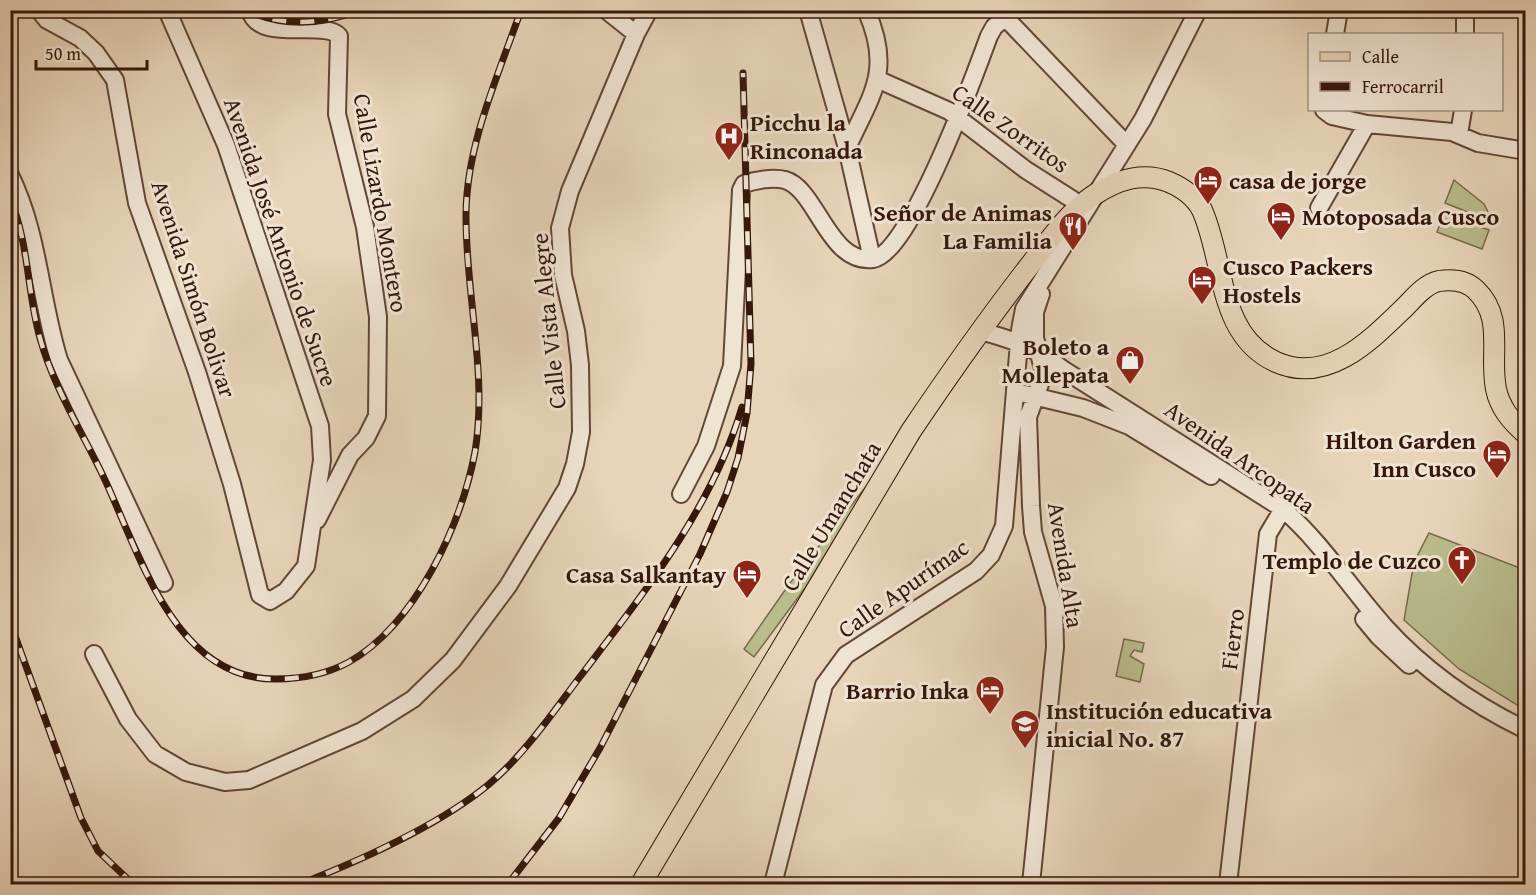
<svg xmlns="http://www.w3.org/2000/svg" width="1536" height="895" font-family="'Gentium Book Plus',serif">
<style>
.grass{fill:#b9bc8c;stroke:#786a4c;stroke-width:1.5}
.lines{fill:none;stroke-linecap:round;stroke-linejoin:round}
.minor-casing{stroke:#624736;stroke-width:20}
.major-casing{stroke:#36180b;stroke-width:22}
.minor{stroke:#efe3d2;stroke-width:16}
.major{stroke:#e7d4b9;stroke-width:20}
.rail-casing{stroke:#36180b;stroke-width:7}
.rail{stroke:#efe3d2;stroke-width:4.5;stroke-dasharray:14;stroke-linecap:butt}
.labels{text-anchor:middle;dominant-baseline:central;stroke-width:6;stroke-linejoin:round;paint-order:stroke}
.poi-label{font-size:24px;font-weight:bold;fill:#36180b;stroke:#efe3d2;text-anchor:end}
.street-label{font-size:24px;fill:#36180b;stroke:#efe3d2}
</style>
<rect width="100%" height="100%" fill="#e7d4b9"/>
<filter id="stains"><feTurbulence type="fractalNoise" baseFrequency=".00333" numOctaves="4"/><feColorMatrix values="0 0 0 0 .2 0 0 0 0 .09 0 0 0 0 .02 0 0 0 .5 -.17"/></filter>
<radialGradient id="worn" r=".72"><stop offset=".6" stop-color="#630" stop-opacity="0"/><stop offset="1" stop-color="#630" stop-opacity=".3"/></radialGradient>
<path class="grass" d="M1454 180 1484 204 1493 222 1445 203Z
M1444 214 1489 230 1482 249 1437 232Z
M868 484 805 588 754 657 744 649 790 583Z
M1429 533 1525 570V710L1459 669 1404 620 1414 562Z
M1124 639 1144 643 1142 652 1134 650 1130 656 1144 664 1140 682 1116 676Z"/>
<g class="lines">
<g class="minor-casing">
<path id="minor" d="M39 10 47 20 80 38 96 53 115 80 137 203 197 372 232 484 260 595 270 601 286 591 306 566 322 460 320 426 226 145 167 10
M250 10C258 44 324 19 339 36L337 114 365 227 378 317 377 416 366 438 350 455 317 520
M282 10H315
M606 10 636 34
M808 10 847 148 872 259
M998 10 1127 145
M1335 34 1339 10
M1465 34V10
M879 80 949 111 1026 170 1081 205
M1324 110 1332 116 1367 124 1452 132 1478 143 1526 151
M1459 134 1463 110
M847 148C872 94 893 70 866 10
M10 175C39 234 40 299 59 360L164 583
M1319 208 1367 124
M980 331C1015 340 1035 348 1064 370L1283 509C1323 544 1350 588 1385 627 1425 671 1472 704 1526 730
M1025 394 1083 408 1129 426 1211 476
M681 494 706 446 732 366 741 190 744 184C755 180 773 177 785 180 817 189 828 264 873 259 910 254 975 74 989 36L994 27 1013 10
M1364 619 1379 637 1409 665
M94 654 128 719 155 754 186 772 225 782 249 780 362 731 413 699 453 660 508 586 567 488 575 464 581 432 580 365 576 331 563 275 560 228 570 191 636 34 649 10
M773 884 824 685 846 655 976 571 991 555 1004 526 1020 330 1024 309 1143 119 1198 10
M1031 884 1055 647 1054 606 1033 532 1031 506 1028 417 1044 373 1035 338V312L1041 294
M1228 884 1268 534 1283 509"/>
</g>
<g class="major-casing">
<path id="major" d="M641 884 911 431C948 376 986 322 1027 269 1047 244 1067 213 1094 195 1117 180 1142 171 1169 182 1183 188 1195 196 1202 210 1225 261 1217 335 1276 362 1327 385 1370 341 1404 308 1414 298 1425 284 1439 281 1452 279 1466 280 1476 290 1505 318 1489 354 1496 389 1500 408 1511 421 1526 434"/>
</g>
<use href="#minor" class="minor"/>
<use href="#major" class="major"/>
<g class="rail-casing">
<path id="rail" d="M246 10C283 27 322 25 359 10
M10 198C29 243 27 292 40 338 54 389 83 433 105 480 140 555 175 680 276 679 301 679 327 674 349 662 416 624 461 525 475 452 488 373 465 292 466 213 467 143 498 76 521 10
M10 622 81 818 98 851 133 884
M300 884C359 861 439 825 488 785 524 755 551 715 579 678 643 594 712 509 742 407
M508 884 559 818 600 748 700 554 727 492 738 458 747 413 751 364 743 73"/>
</g>
<use href="#rail" class="rail"/>
</g>
<defs>
<g id="hospital-pin" transform="scale(1.5)"><path d="M0 17L-7.5 6A9.5 9.5 0 1 1 7.5 6Z" fill="#8f2418" stroke="#efe3d2"/><path d="M-5-5h3v3.5h4V-5h3V5h-3V1.5h-4V5h-3Z" fill="#fff"/></g>
<g id="hotel-pin" transform="scale(1.5)"><path d="M0 17L-7.5 6A9.5 9.5 0 1 1 7.5 6Z" fill="#8f2418" stroke="#efe3d2"/><path d="M-6-4.5h1.5V1H6V5H4.5V3h-9V5H-6ZM-4 0a1.8 1.8 0 1 1 3.6 0ZM.5 0V-2.5h3Q6-2.5 6 0Z" fill="#fff"/></g>
<g id="restaurant-pin" transform="scale(1.5)"><path d="M0 17L-7.5 6A9.5 9.5 0 1 1 7.5 6Z" fill="#8f2418" stroke="#efe3d2"/><path d="M-5-6h1v4h1v-4h1v4h1v-4h1v5L-1.5 .5V6h-2V.5L-5-1ZM5-6V6H3V1.5H1.5Q1.5-4 5-6Z" fill="#fff"/></g>
<g id="shop-pin" transform="scale(1.5)"><path d="M0 17L-7.5 6A9.5 9.5 0 1 1 7.5 6Z" fill="#8f2418" stroke="#efe3d2"/><path d="M-5-2.5h2.3a2.7 3.5 0 0 1 5.4 0H5L5.5 6h-11ZM-1.5-2.5h3a1.5 2.3 0 0 0-3 0Z" fill="#fff"/></g>
<g id="church-pin" transform="scale(1.5)"><path d="M0 17L-7.5 6A9.5 9.5 0 1 1 7.5 6Z" fill="#8f2418" stroke="#efe3d2"/><path d="M-1.2-6h2.4v3.5h3.3v2.4h-3.3V6h-2.4V-.1h-3.3v-2.4h3.3Z" fill="#fff"/></g>
<g id="school-pin" transform="scale(1.5)"><path d="M0 17L-7.5 6A9.5 9.5 0 1 1 7.5 6Z" fill="#8f2418" stroke="#efe3d2"/><path d="M0-5L7-2L0 1L-7-2ZM-4 1L0 2.5L4 1V4Q0 6-4 4Z" fill="#fff"/></g>
</defs>
<g fill-rule="evenodd">
<use href="#hospital-pin" x="729" y="136"/>
<use href="#hotel-pin" x="1208" y="180"/>
<use href="#hotel-pin" x="1281" y="216"/>
<use href="#restaurant-pin" x="1073" y="226"/>
<use href="#hotel-pin" x="1202" y="280"/>
<use href="#shop-pin" x="1130" y="360"/>
<use href="#hotel-pin" x="1497" y="454"/>
<use href="#church-pin" x="1462" y="560"/>
<use href="#hotel-pin" x="747" y="574"/>
<use href="#hotel-pin" x="990" y="690"/>
<use href="#school-pin" x="1025" y="724"/>
</g>
<g class="labels">
<g class="poi-label">
<text x="750" y="122" text-anchor="start">Picchu la<tspan x="750" dy="28">Rinconada</tspan></text>
<text x="1229" y="180" text-anchor="start">casa de jorge</text>
<text x="1052" y="212">Señor de Animas<tspan x="1052" dy="28">La Familia</tspan></text>
<text x="1302" y="216" text-anchor="start">Motoposada Cusco</text>
<text x="1223" y="266" text-anchor="start">Cusco Packers<tspan x="1223" dy="28">Hostels</tspan></text>
<text x="1109" y="346">Boleto a<tspan x="1109" dy="28">Mollepata</tspan></text>
<text x="1476" y="440">Hilton Garden<tspan x="1476" dy="28">Inn Cusco</tspan></text>
<text x="1441" y="560">Templo de Cuzco</text>
<text x="726" y="574">Casa Salkantay</text>
<text x="969" y="690">Barrio Inka</text>
<text x="1046" y="710" text-anchor="start">Institución educativa<tspan x="1046" dy="28">inicial No. 87</tspan></text>
</g>
<g class="street-label">
<text transform="translate(1011 128) rotate(35)">Calle Zorritos</text>
<text transform="translate(381 203) rotate(80)">Calle Lizardo Montero</text>
<text transform="translate(281 242) rotate(71)">Avenida José Antonio de Sucre</text>
<text transform="translate(194 289) rotate(72)">Avenida Simón Bolivar</text>
<text transform="translate(548 321) rotate(-96)">Calle Vista Alegre</text>
<text transform="translate(1240 457) rotate(35)">Avenida Arcopata</text>
<text transform="translate(831 516) rotate(-59)">Calle Umanchata</text>
<text transform="translate(1066 565) rotate(81)">Avenida Alta</text>
<text transform="translate(903 588) rotate(-35)">Calle Apurímac</text>
<text transform="translate(1232 639) rotate(-83)">Fierro</text>
</g>
</g>
<rect width="1536" height="895" fill="none" stroke="#e7d4b9" stroke-width="36"/>
<rect x="12" y="12" width="1512" height="871" fill="none" stroke="#36180b" stroke-width="3"/>
<rect x="18" y="18" width="1500" height="859" fill="none" stroke="#36180b" stroke-width="1.5"/>
<rect x="1308" y="33" width="195" height="78" fill="#efe3d2" stroke="#a59282" stroke-width="1.5"/>
<rect x="1320" y="52" width="30" height="9" fill="#e7d4b9" stroke="#a59282" stroke-width="1.5"/>
<text x="1362" y="63" font-size="18" fill="#36180b">Calle</text>
<rect x="1320" y="82" width="30" height="9" fill="#36180b" stroke="#a59282" stroke-width="1.5"/>
<text x="1362" y="93" font-size="18" fill="#36180b">Ferrocarril</text>
<path d="M36 60v9h111v-9" fill="none" stroke="#36180b" stroke-width="3"/>
<text x="45" y="60" font-size="18" fill="#36180b" stroke="#efe3d2" stroke-width="4.5" paint-order="stroke">50 m</text>
<rect width="100%" height="100%" filter="url(#stains)"/>
<rect width="100%" height="100%" fill="url(#worn)"/>
</svg>
